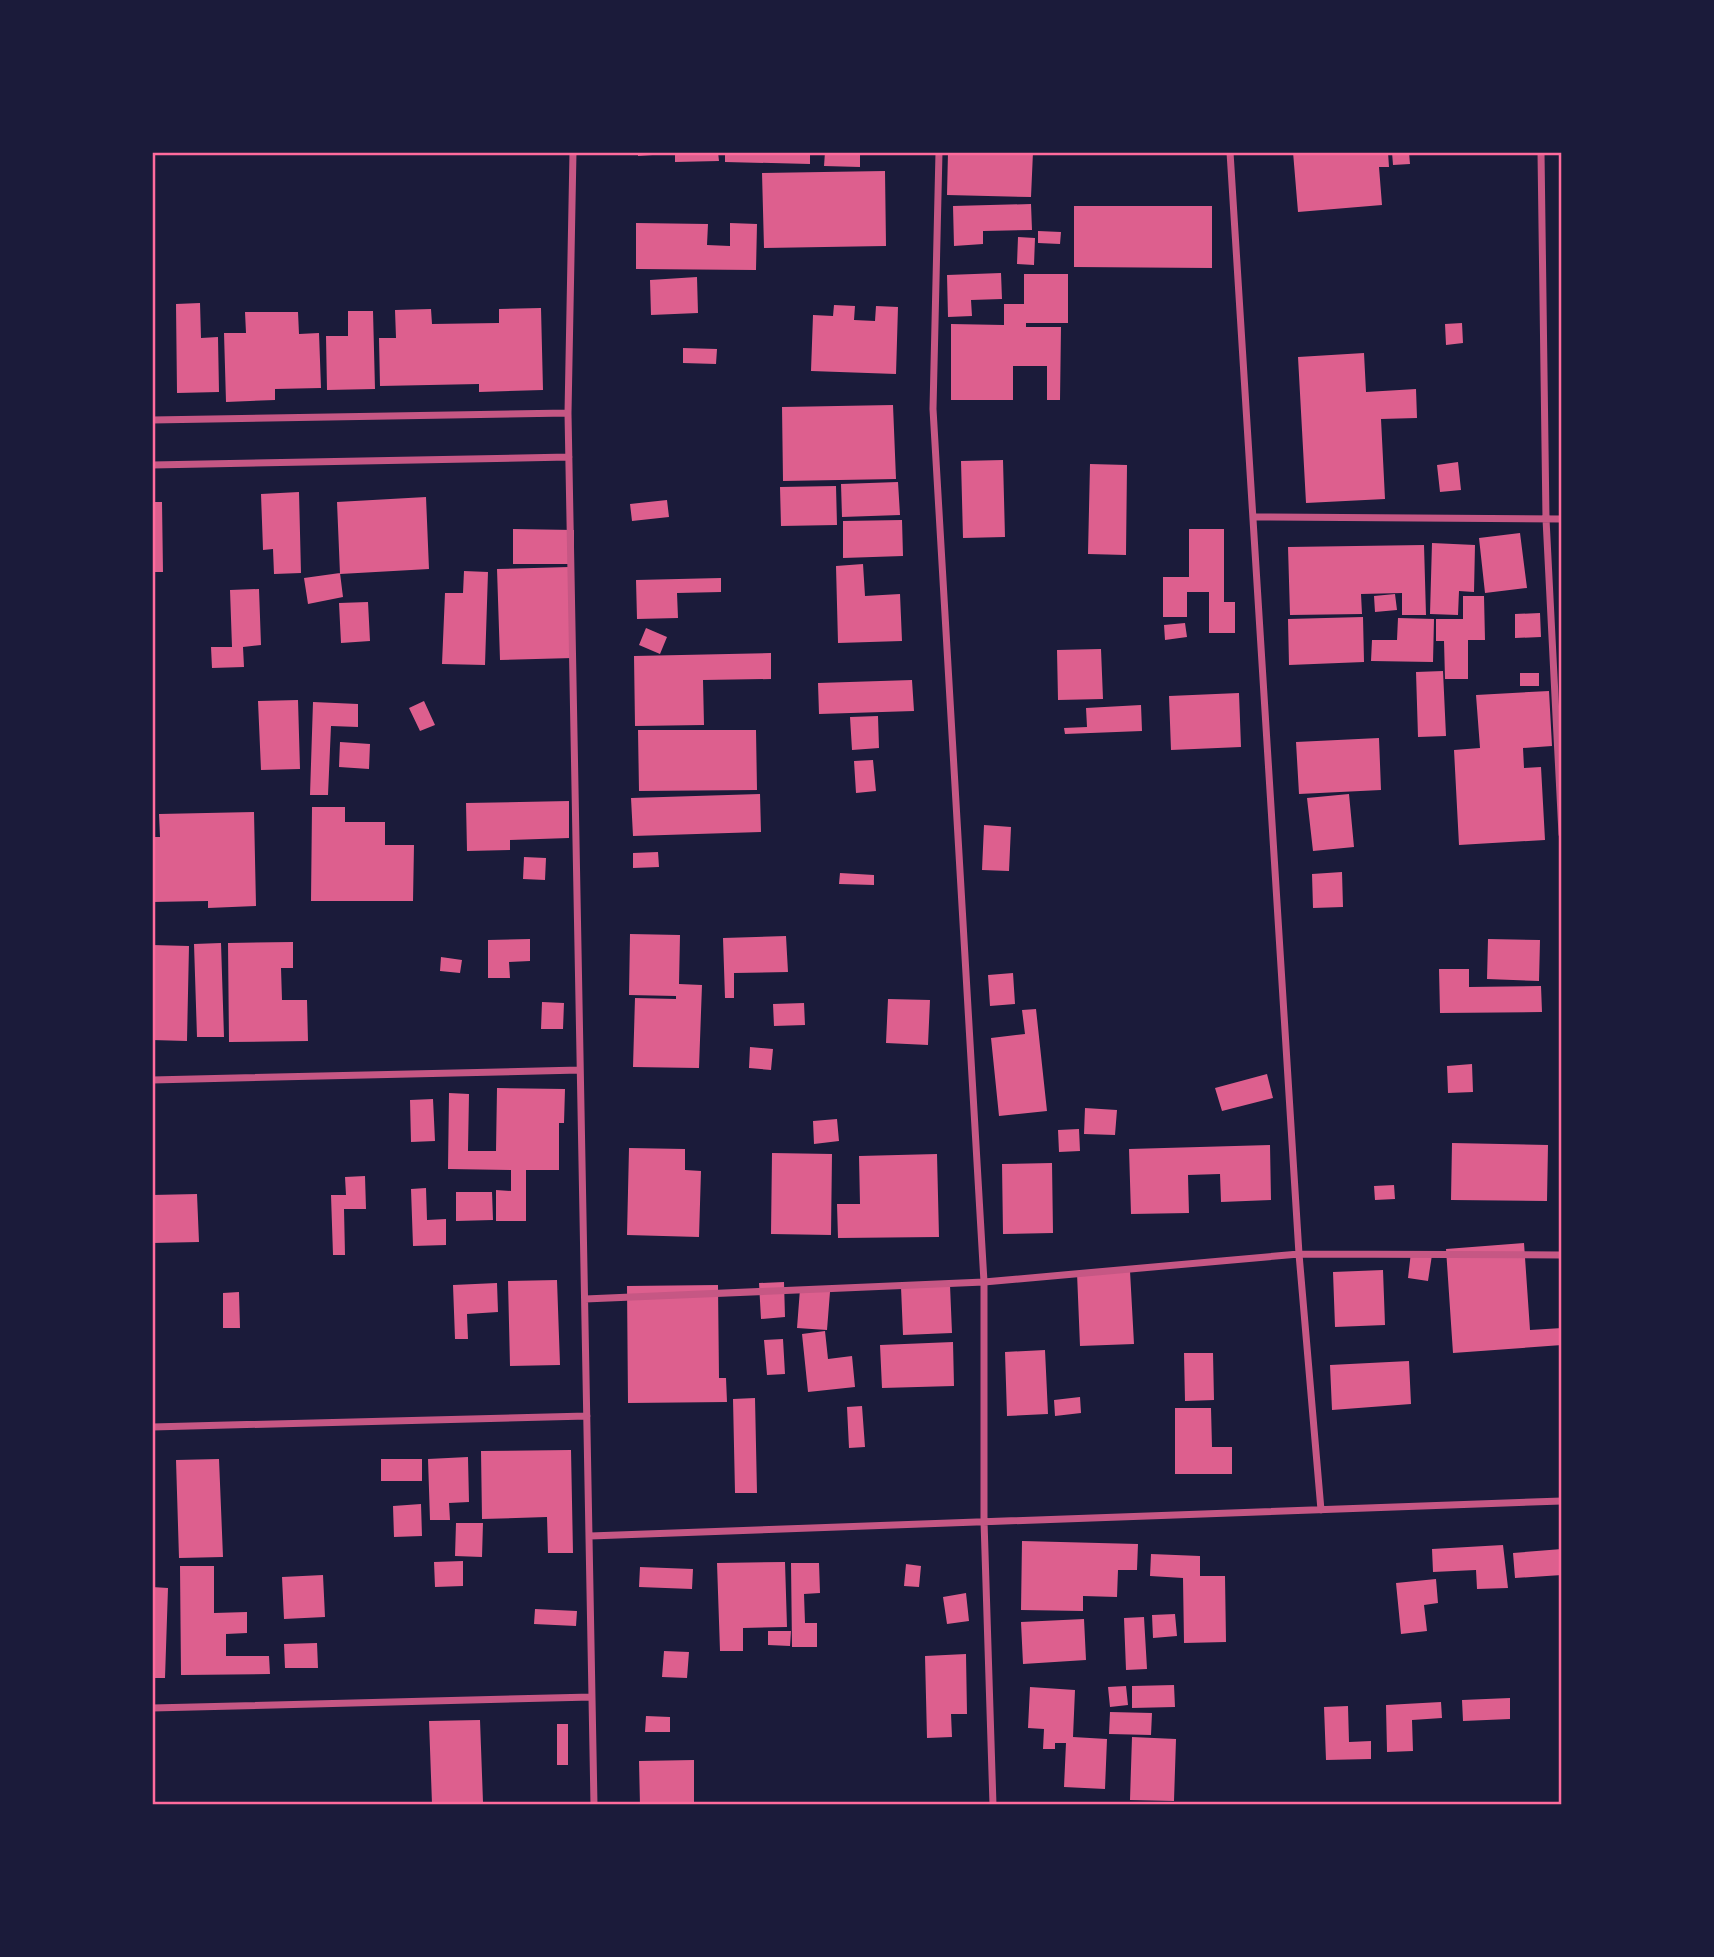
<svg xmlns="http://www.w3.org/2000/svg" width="1714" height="1957" font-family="Lora,serif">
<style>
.building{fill:#dd5f8e}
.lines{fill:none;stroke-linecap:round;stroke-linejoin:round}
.minor{stroke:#c65784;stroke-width:7}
.neatline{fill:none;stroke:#ff6b9d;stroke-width:2.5}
</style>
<rect width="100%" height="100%" fill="#1b1b3a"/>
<path class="building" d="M638 152H667V154L638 156Z
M675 152H718L719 161 675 162Z
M725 152H810V164L725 162Z
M825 152H860V167L824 166Z
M948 152H1033L1031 197 947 195Z
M1293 152H1388L1389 167H1379L1382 205 1298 212Z
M1392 152H1409L1410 164 1393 165Z
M885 171 886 246 764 248 762 173Z
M1031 204 1032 230 983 231V244L954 246 953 206Z
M1074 206H1212V268L1074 267Z
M636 223 708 224 707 245 730 246V223L757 224 756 270 636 269Z
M1038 231 1061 232 1060 244 1038 243Z
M1018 237 1035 238 1034 265 1017 264Z
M1001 273 1002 299 971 300 972 316 948 317 947 275Z
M1024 274H1068V323H1026V327H1061L1060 400H1047V366H1013V400H951V324L1004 325V304H1024Z
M697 277 698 313 651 315 650 280Z
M200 303 201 338 218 337 219 392 177 393 176 304Z
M834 305 855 306 854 320 875 321 876 306 898 307 896 374 811 371 813 315 833 316Z
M541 308 543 390 479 392V384L380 386 379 338H396L395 310 431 309 432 324 499 323V309Z
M348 311H373L375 389 327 390 326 336H348Z
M245 312H298L299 334 319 333 321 388 275 389V400L226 402 224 333H246Z
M1462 323 1463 343 1446 345 1445 324Z
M683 348 717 349 716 364 683 363Z
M1364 353 1366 392 1416 389 1417 418 1381 419 1385 499 1306 503 1298 357Z
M893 405 896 479 783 481 782 407Z
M1003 460 1005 537 963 538 961 461Z
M1458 462 1461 490 1440 492 1437 465Z
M1090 464 1127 465 1126 555 1088 554Z
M898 482 900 515 842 517 841 484Z
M836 486 837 525 781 526 780 487Z
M299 492 301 573 274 574 273 549 263 550 261 494Z
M426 497 429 569 340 574 337 502Z
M667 500 669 517 632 521 630 504Z
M152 502H162L163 572H152Z
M902 520 903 556 843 558V521Z
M513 529 574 530V564H513Z
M1189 529H1224V602H1235V633H1209V592H1187V617H1163V577H1189Z
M1520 533 1527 588 1485 593 1479 538Z
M1432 543 1475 545 1474 592 1459 591 1458 615 1430 614Z
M1424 545 1426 615H1402V593L1361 594 1362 614 1290 615 1288 547Z
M863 564 865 596 900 594 902 641 838 643 836 566Z
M569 567 573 658 500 660 497 569Z
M464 571 488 572 485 665 442 664 445 593H463Z
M340 573 343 597 308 604 304 578Z
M721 578V592L677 593 678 618 637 619 636 580Z
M259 589 261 645 243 647 244 667 212 668 211 647H232L230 590Z
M1395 594 1397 610 1375 612 1374 596Z
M1463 596H1484L1485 640H1468V679H1445L1444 641H1436V619H1463Z
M368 602 370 641 341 643 339 603Z
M1540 613 1541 637 1515 638V614Z
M1363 617 1364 662 1289 665 1288 619Z
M1398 618 1434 619 1433 662 1371 661 1372 640H1397Z
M1185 623 1187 637 1165 640 1164 625Z
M646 628 667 637 660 654 639 645Z
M1101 649 1103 699 1058 700 1057 650Z
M771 653V679L703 680 704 725 635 726 634 656Z
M1443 671 1446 736 1418 737 1416 672Z
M1520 673H1539V686H1520Z
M912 680 914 711 819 714 818 683Z
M1549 691 1552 746 1523 748 1524 768 1541 767 1545 840 1459 845 1454 750 1480 748 1476 695Z
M1239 693 1241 747 1171 750 1169 696Z
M298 700 300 769 261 770 258 701Z
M424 701 435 725 420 731 409 708Z
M313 702 358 704V727L331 726 328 795H310Z
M1141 705 1142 731 1065 734 1064 728 1087 727 1086 708Z
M878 716 879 748 852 750 850 717Z
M638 730H756L757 790 639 791Z
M1379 738 1381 790 1299 794 1296 742Z
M340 742 370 744 369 769 339 767Z
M873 760 876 791 856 793 854 761Z
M760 794 761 832 633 836 631 798Z
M1349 794 1354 847 1313 851 1307 798Z
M569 801V838L510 840V850L467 851 466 803Z
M312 807H345V822H385V845H414L413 901H311Z
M254 812 256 906 208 908V901L152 902V837H160L159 814Z
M984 825 1011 827 1009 871 982 870Z
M658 852 659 867 633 868V853Z
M524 857 546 858 545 880 523 879Z
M1342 872 1343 907 1313 908 1312 874Z
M840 873 874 875V885L839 884Z
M630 934 680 935 679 984 702 985 699 1068 633 1067 635 998 676 999V996L629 995Z
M786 936 788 972 734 973V998H725L723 938Z
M530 939V961L509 962 510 978H488V940Z
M1488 939 1540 940 1539 981 1487 979Z
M293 942V968H281L282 1000H307L308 1041 229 1042 228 943Z
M221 943 224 1037H197L194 944Z
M152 945 189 946 187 1041 152 1040Z
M441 957 462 960 460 973 440 971Z
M1439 969H1469V987L1541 986 1542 1012 1440 1013Z
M1013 973 1015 1004 990 1006 988 975Z
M888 999 930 1000 928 1045 886 1043Z
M542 1002 564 1003 563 1029H541Z
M804 1003 805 1025 774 1026 773 1004Z
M1036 1009 1047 1111 999 1116 991 1038 1025 1034 1022 1010Z
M750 1047 773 1049 771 1070 749 1068Z
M1472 1064 1473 1092 1448 1093 1447 1066Z
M1267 1074 1273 1098 1222 1111 1215 1088Z
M497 1088 565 1089 564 1123H559V1170H526V1221H496V1190L511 1191V1170L448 1169 449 1093 469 1094 468 1151H496Z
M433 1099 435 1141 411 1142 410 1100Z
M1085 1108 1117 1110 1115 1135 1084 1134Z
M837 1119 839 1141 814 1144 813 1121Z
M1079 1129 1080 1151 1059 1152 1058 1130Z
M1452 1143 1548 1145 1547 1201 1451 1200Z
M1270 1145 1271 1200 1221 1202 1220 1174 1188 1175 1189 1213 1131 1214 1129 1149Z
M629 1148 685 1149V1170L701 1171 699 1237 627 1235Z
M772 1153 832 1154 831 1235 771 1234Z
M937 1154 939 1237 838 1238 837 1204H860L859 1156Z
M1052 1163 1053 1233 1003 1234 1002 1164Z
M365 1176 366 1209H344L345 1255H333L331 1195H346L345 1177Z
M1394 1185 1395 1199 1375 1200 1374 1186Z
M426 1188 427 1220 446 1219V1245L413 1246 411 1189Z
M456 1192H492L493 1220 456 1221Z
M197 1194 199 1242 152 1243V1195Z
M1524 1243 1530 1330 1562 1328V1345L1453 1353 1446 1249Z
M1411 1252 1432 1255 1428 1281 1408 1278Z
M1383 1270 1385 1325 1335 1327 1333 1272Z
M1130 1271 1134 1344 1080 1346 1077 1273Z
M557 1280 560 1365 510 1366 508 1281Z
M784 1282 785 1317 761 1319 759 1283Z
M497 1283 498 1312 467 1314 468 1339H455L453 1285Z
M718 1285 719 1378H726L727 1402 628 1403 627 1286Z
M950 1285 952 1333 903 1335 901 1287Z
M800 1289 830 1292 827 1330 797 1328Z
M239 1292 240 1328H223V1293Z
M825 1331 828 1359 852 1356 855 1387 808 1392 802 1334Z
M783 1339 785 1374 767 1375 764 1340Z
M953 1342 954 1386 882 1388 880 1345Z
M1045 1350 1048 1414 1007 1416 1005 1352Z
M1184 1353H1213L1214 1400 1185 1401Z
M1409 1361 1411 1404 1332 1410 1330 1365Z
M1080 1397 1081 1413 1055 1416 1054 1400Z
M755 1398 757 1493H735L733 1399Z
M862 1406 865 1447 849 1448 847 1407Z
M1175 1408H1211L1212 1447H1232V1474H1175Z
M571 1450 573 1553H548L547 1517 482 1519 481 1451Z
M468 1457 469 1502 449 1503 450 1520H430L428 1459Z
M219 1459 223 1557 179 1558 176 1460Z
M381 1459H422V1481H381Z
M421 1504 422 1536 394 1537 393 1506Z
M456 1523H483L482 1557 455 1556Z
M1022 1541 1138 1544 1137 1570H1118L1117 1597 1083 1596V1611L1021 1610Z
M1503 1545 1508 1588 1477 1589 1476 1570 1433 1572 1432 1549Z
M1562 1549V1575L1515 1578 1513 1553Z
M1151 1554 1200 1556V1576H1225L1226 1642 1184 1643 1183 1578 1150 1576Z
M463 1561V1586L435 1587 434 1562Z
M785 1562 787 1627 743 1628V1651H720L717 1563Z
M791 1563H819L820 1593 804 1594 805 1623H817V1647H792Z
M906 1564 921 1566 919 1587 904 1586Z
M180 1566H214V1613L247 1612V1633L226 1634V1656H269L270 1674 181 1675Z
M640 1567 693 1569 692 1589 639 1587Z
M323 1575 325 1617 284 1619 282 1577Z
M1436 1579 1438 1603 1424 1605 1427 1631 1401 1634 1396 1583Z
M152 1587 168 1588 165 1678H152Z
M966 1593 969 1621 947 1624 943 1597Z
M535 1609 577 1611 576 1626 534 1624Z
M1175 1614 1177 1636 1153 1638 1152 1615Z
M1144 1617 1147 1669 1126 1670 1124 1618Z
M1084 1619 1086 1660 1023 1664 1021 1622Z
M768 1631H791L790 1646 768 1645Z
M317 1643 318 1668H285L284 1644Z
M664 1651 689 1652 687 1678 662 1677Z
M966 1654 967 1714H951L952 1737 927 1738 925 1656Z
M1174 1685 1175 1707 1132 1708V1686Z
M1126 1686 1128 1705 1110 1707 1108 1687Z
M1030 1687 1075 1690 1073 1737 1107 1739 1105 1789 1064 1787 1066 1743H1055V1749H1043L1044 1729 1028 1728Z
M1510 1698V1719L1463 1721 1462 1700Z
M1441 1702 1442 1718 1412 1720 1413 1751 1387 1752 1386 1705Z
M1348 1706 1349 1742 1371 1741V1759L1326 1760 1324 1707Z
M1110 1712 1152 1713 1151 1735 1109 1734Z
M646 1716 670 1717V1732H645Z
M480 1720 483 1802 432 1804 429 1721Z
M557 1724H568V1765H557Z
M1132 1737 1176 1739 1174 1801 1130 1800Z
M694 1760V1805H640L639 1761Z"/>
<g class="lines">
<path class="minor" d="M573 152 568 413 594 1805
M939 152 933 409 984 1282V1521L993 1805
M1230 152 1299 1254 1321 1510
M1541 152 1546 519 1562 834
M152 420 568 413
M152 465 569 457
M1253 517 1562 519
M152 1080 580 1070
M585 1299 984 1282 1299 1254 1562 1255
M152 1427 587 1416
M590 1536 1562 1501
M152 1708 592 1697"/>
</g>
<rect width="1714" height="1957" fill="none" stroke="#1b1b3a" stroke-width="308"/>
<rect x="154" y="154" width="1406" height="1649" class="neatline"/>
</svg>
